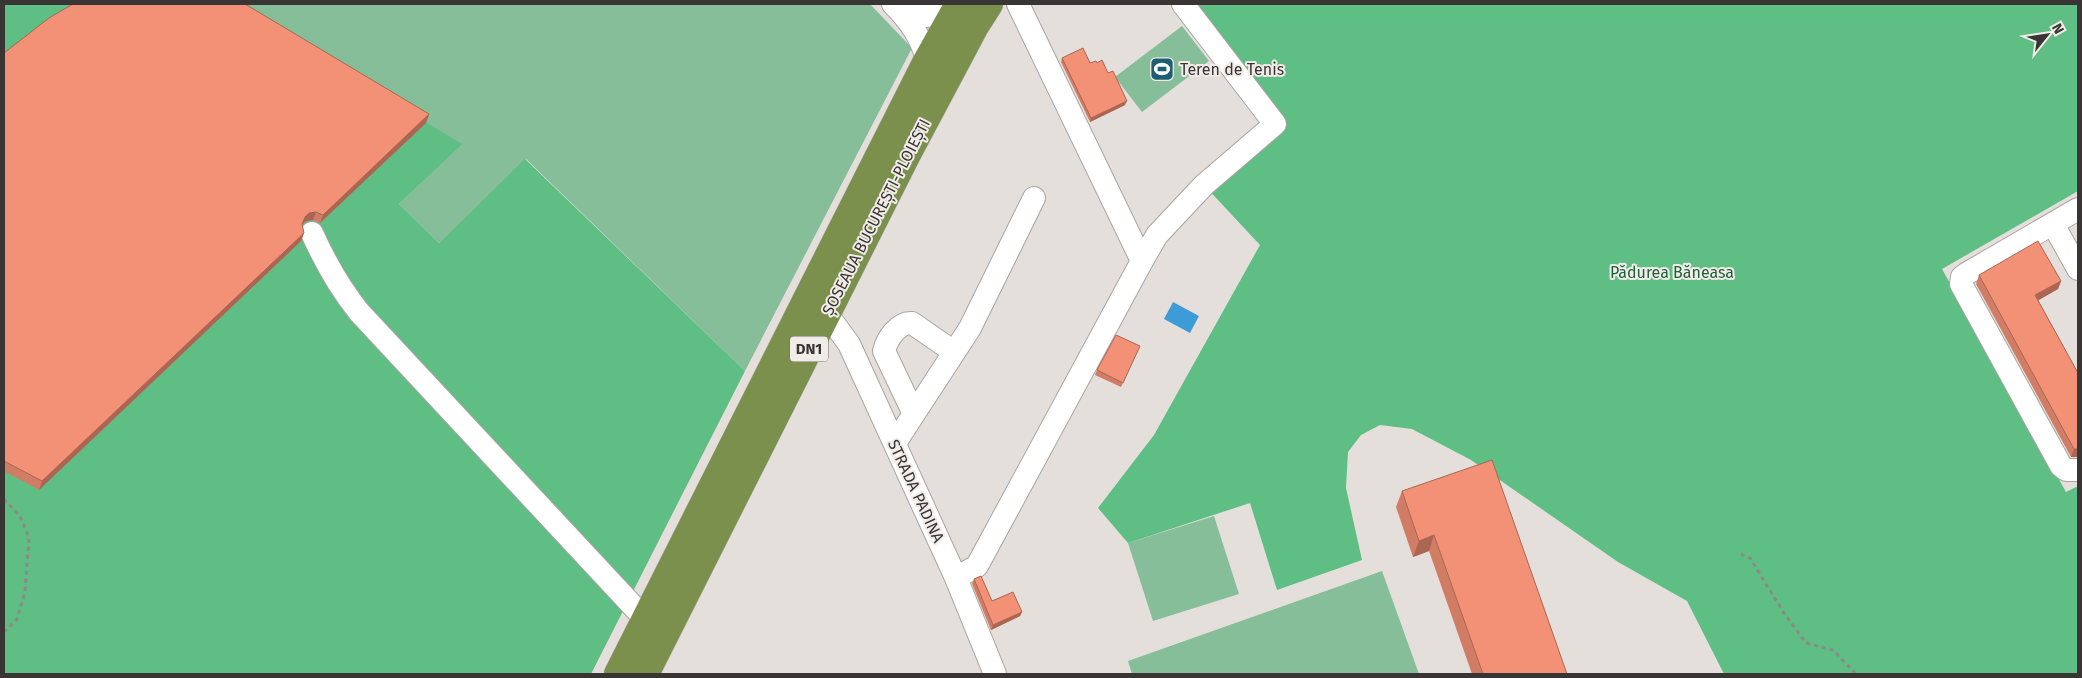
<svg xmlns="http://www.w3.org/2000/svg" width="2082" height="678" font-family="'Fira Sans',sans-serif">
<style>
.green{fill:#86be99}
.forest{fill:#5ebe83}
.water{fill:#3d9bd7}
.lines{fill:none;stroke-linecap:round;stroke-linejoin:round}
.minor-casing{stroke:#a9a4a0;stroke-width:24}
.highway-casing{stroke:#bfbebe;stroke-width:29}
.path{stroke:#8d8886;stroke-width:3;stroke-dasharray:4 4;stroke-linecap:butt}
.minor{stroke:#fff;stroke-width:22}
.highway{stroke:#7b904d;stroke-width:28}
.wall{fill:#d17d66}
.shaded-wall{fill:#aa6653}
.building{fill:#f39177;stroke:#aa6653}
.labels{text-anchor:middle;dominant-baseline:central;stroke-width:4;stroke-linejoin:round;paint-order:stroke}
.shield{fill:#f2ece8;stroke:#706c6a;stroke-width:1}
.shield-label{font-size:15px;font-weight:bold;fill:#383534}
.poi-label{font-size:16px;fill:#383534;stroke:#f2ece8;text-anchor:start}
.street-label{font-size:16px;fill:#383534;stroke:#f2ece8}
.park-label{font-size:16px;fill:#1e623c;stroke:#f2ece8}
</style>
<rect width="100%" height="100%" fill="#e5dfdb"/>
<path class="green" d="M228 4H870L912 48 745 371 526 159 439 243 399 204 461 144Z
M1182 26 1209 61 1142 112 1115 77Z
M1214 516 1239 594 1153 621 1128 543Z
M1382 571 1419 674H1132L1128 661Z"/>
<path class="forest" d="M4 4H228L462 144 399 204 439 243 525 159 745 371 591 674H4Z
M1183 4H2078V191L1942 269 2066 492 2078 486V674H1724L1687 601 1618 562 1471 460 1412 429 1380 425 1361 435 1348 452 1346 488 1362 560 1277 590 1250 503 1128 543 1098 508 1154 435 1260 245 1204 185 1275 123Z"/>
<path class="water" d="M1173 302 1199 316 1190 333 1164 319Z"/>
<g class="lines">
<g class="minor-casing">
<path id="minor" d="M893 4C910 21 922 38 927 61
M902 12C923 21 939 14 959 4
M2078 209 1966 274 1962 277 1961 284 2061 466 2066 470H2078
M2053 224 2078 269
M312 233C325 262 339 287 359 312L646 620
M1142 261 1157 235 1204 185 1275 124 1183 4
M827 314 849 344 956 578 995 674
M914 414 884 351C887 339 898 322 912 323L954 352
M895 443 970 328 1034 198
M956 578 977 566 1142 261 1018 4"/>
</g>
<g class="highway-casing">
<path id="highway" d="M618 674 927 61 959 4
M645 674 906 156 975 26 989 4"/>
</g>
<path class="path" d="M4 499 20 516 29 538 25 592 17 619 4 632
M1741 554 1750 558 1784 613 1806 643 1833 650 1856 674"/>
<use href="#minor" class="minor"/>
<use href="#highway" class="highway"/>
</g>
<path class="wall" d="M4 53 429 114 426 123 320 223 313 220 306 221 302 225 304 233 301 241 39 490 4 471Z
M1062 58 1090 63H1097L1125 105 1090 122 1061 62Z
M1979 275 2061 281 2058 289 2038 300 2078 373V456L2076 457H2071L1976 284Z
M1140 346 1121 387 1095 375 1097 370Z
M1402 491 1567 674H1472L1429 551 1413 557 1396 507Z
M974 579 992 601 1022 612 1020 616 991 630 972 584Z"/>
<path class="shaded-wall" d="M1127 101 1125 105 1090 122 1091 118Z
M429 114 426 123 320 223 323 215Z
M316 212 313 220 306 221 302 225 305 217 309 213Z
M304 233 301 241 39 490 42 481Z
M2061 281 2058 289 2032 304 2035 295Z
M2074 449H2078V456L2076 457H2071Z
M1434 535 1429 551 1413 557 1419 541Z
M1022 612 1020 616 991 630 993 625Z"/>
<path class="building" d="M73 4H245L429 114 323 215 316 212 309 213 305 217 302 224 304 233 42 481 4 461V53L49 18Z
M1083 48 1090 63 1096 61 1097 63 1102 60 1108 73 1113 71 1127 101 1091 118 1062 58Z
M2038 241 2061 281 2035 295 2078 373V449H2074L1979 275Z
M1116 335 1140 346 1123 383 1097 370Z
M1492 460 1567 674H1483L1434 535 1419 541 1402 491Z
M981 576 992 601 1013 592 1022 612 993 625 974 579Z"/>
<defs>
<g id="stadium-square" transform="scale(1.25)"><rect x="-9" y="-9" width="18" height="18" rx="4" fill="#1d5e73" stroke="#f2ece8"/><path d="M0-5a6.5 5 0 1 0 0 10a6.5 5 0 1 0 0-10ZM-3.5-1.8h7v3.6h-7Z" fill="#fff"/></g>
</defs>
<g fill-rule="evenodd">
<use href="#stadium-square" x="1162" y="69"/>
</g>
<g class="labels">
<rect class="shield" x="790" y="336.5" width="38" height="25" rx="4"/>
<g class="shield-label">
<text x="809" y="349">DN1</text>
</g>
<g class="poi-label">
<text x="1180" y="69">Teren de Tenis</text>
</g>
<g class="street-label">
<text transform="translate(876 217) rotate(-63)">ȘOSEAUA BUCUREȘTI-PLOIEȘTI</text>
<text transform="translate(916 491) rotate(65)">STRADA PADINA</text>
</g>
<g class="park-label">
<text x="1672" y="272">Pădurea Băneasa</text>
</g>
</g>
<rect width="2082" height="678" fill="none" stroke="#383534" stroke-width="10"/>
<g transform="translate(2047 35) rotate(60)" stroke="#f2ece8" stroke-width="4" paint-order="stroke">
<path d="M0-4L9 19L0 12L-9 19Z" fill="#383534"/>
<text y="-8" font-size="14" font-weight="bold" text-anchor="middle" fill="#383534">N</text>
</g>
</svg>
